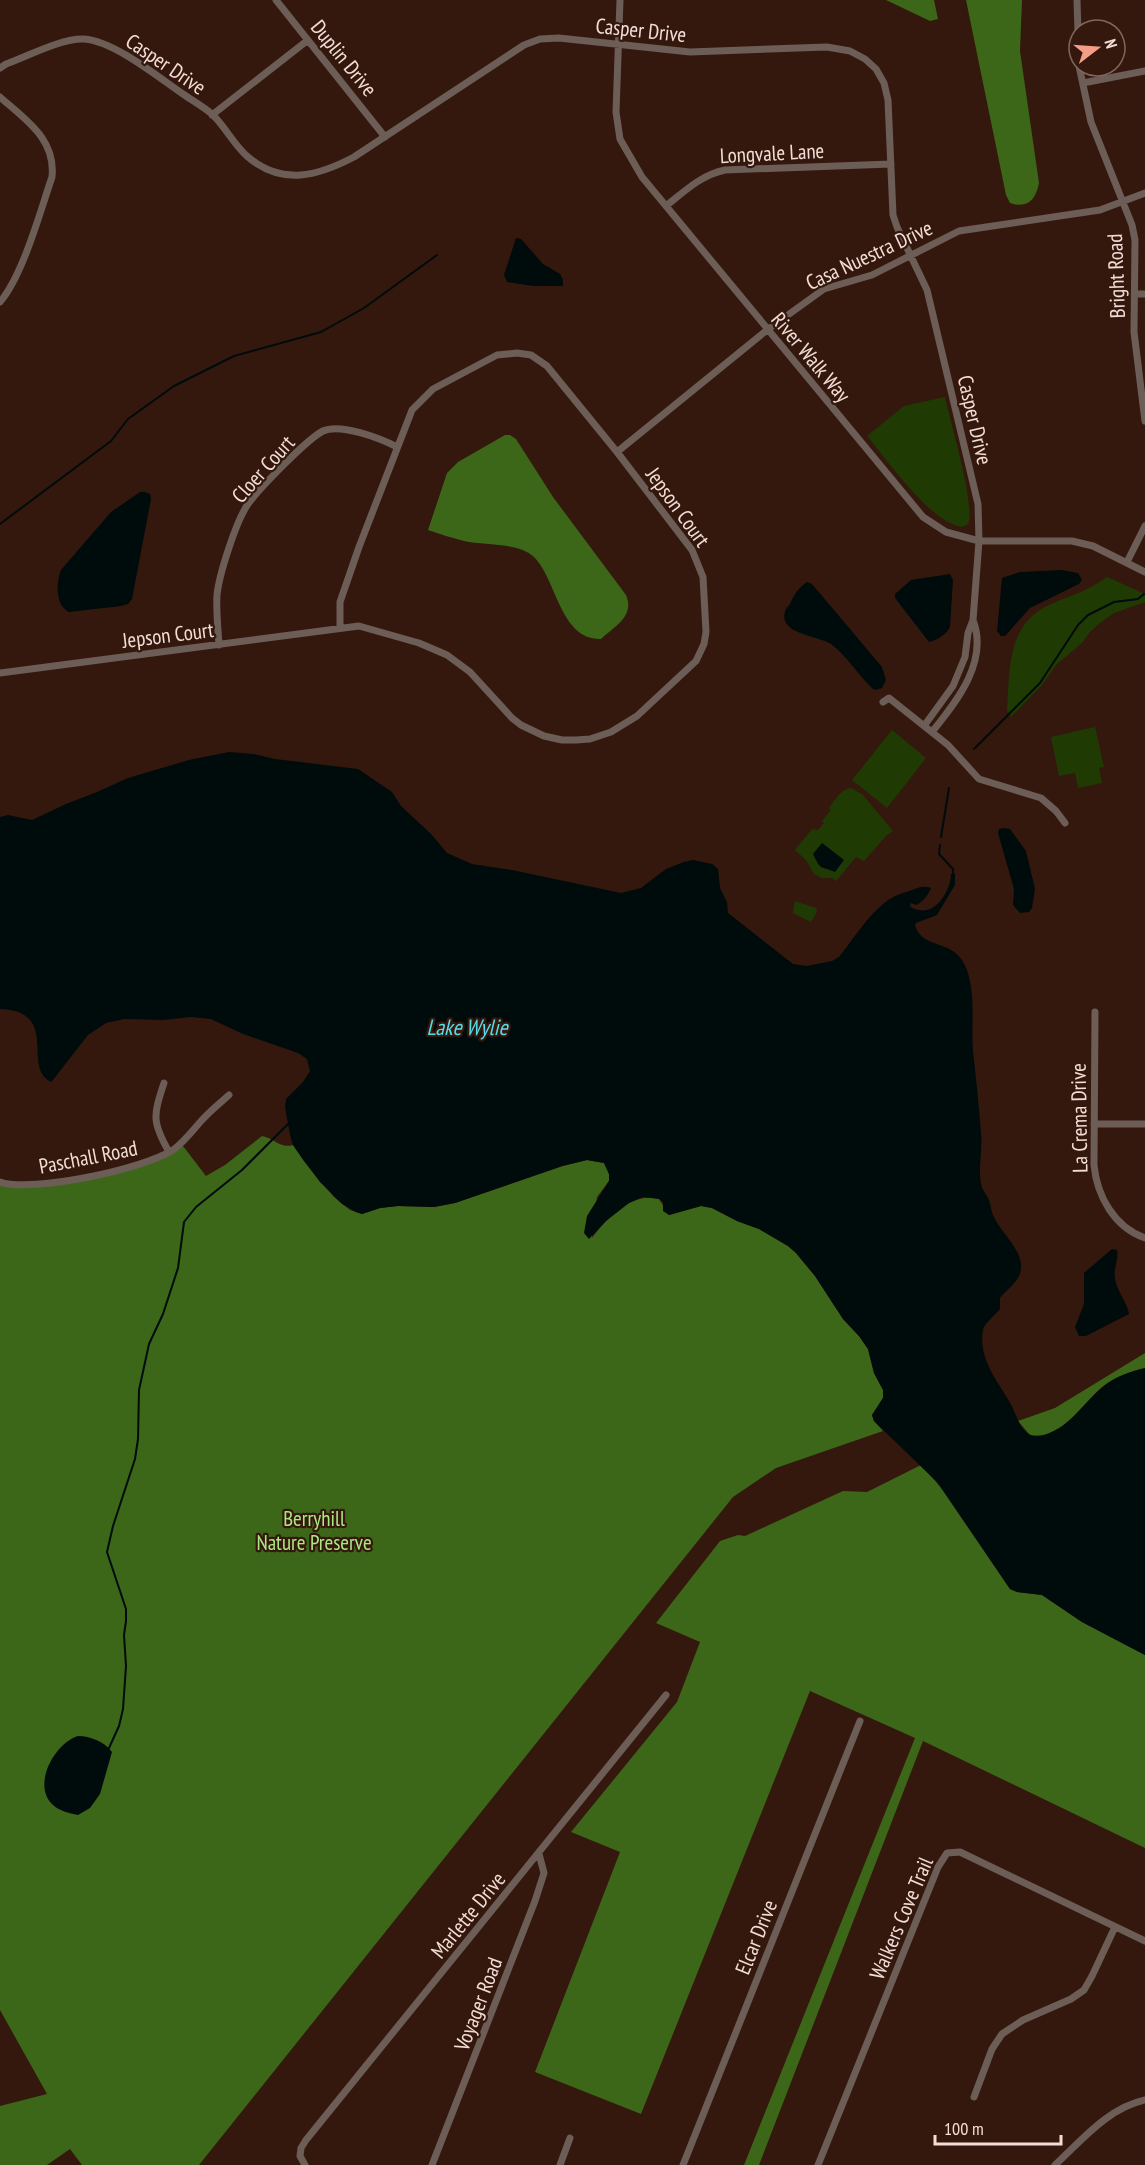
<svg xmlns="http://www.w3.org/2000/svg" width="1145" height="2165" font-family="'PT Sans Narrow',sans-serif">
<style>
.green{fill:#1f3b03}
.forest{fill:#3c6618}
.water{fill:#000b0c}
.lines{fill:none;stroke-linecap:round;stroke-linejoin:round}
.stream{stroke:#000b0c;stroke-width:2}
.street{stroke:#6c5d57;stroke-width:7}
.labels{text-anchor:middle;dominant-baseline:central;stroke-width:4.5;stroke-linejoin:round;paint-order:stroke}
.street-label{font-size:21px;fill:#f2ded7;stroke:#34180d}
.park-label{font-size:21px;fill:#ace882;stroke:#34180d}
.water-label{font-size:22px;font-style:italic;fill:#54dce9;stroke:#34180d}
</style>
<rect width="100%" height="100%" fill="#34180d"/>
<path class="green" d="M945 397C950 421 976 507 968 524L962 527C930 522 888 461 867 436L904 406Z
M1107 577 1145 594V602L1114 613 1100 623 1090 632 1082 643 1056 665 1042 685 1011 717 1007 710C1010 671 1006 625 1049 605 1069 596 1088 591 1107 577Z
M1095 727 1104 767 1099 768 1102 783 1078 788 1075 773 1059 776 1051 737Z
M892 730 926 758 887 808 852 780Z
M851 788 862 794 893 831 887 835 864 861 856 857 836 881 832 878H822L814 874 806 860 795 850 812 829 818 830 824 823 822 821 831 810 829 808C835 800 840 790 851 788Z
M795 901 816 908 817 912 811 922 793 913Z"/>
<path class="forest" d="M886 0H934L938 19 930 21Z
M966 0H1022L1020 51 1039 183C1036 199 1028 209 1010 203L1006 195Z
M505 435H510L516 439 553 497 626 595C635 616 615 626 601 639 560 640 557 580 534 557 519 542 485 546 464 541 452 538 440 534 428 530L447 473 458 462Z
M262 1136C274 1138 280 1149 293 1145L304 1161 334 1197 350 1210 362 1214 380 1208 398 1206 434 1207 455 1203 563 1166 587 1160 604 1163 609 1174V1181L597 1197 592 1238C608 1217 631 1192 659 1199L669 1215 701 1206 712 1208 737 1221 759 1229 788 1246 796 1253 815 1276 843 1319 859 1336 868 1349 874 1373 883 1390V1398L872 1415 874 1421 883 1431 776 1468 733 1497 199 2165H82L70 2149 47 2165H0V2106L47 2094 0 2010V1184L14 1187 127 1171 148 1164 183 1146 206 1176 225 1165Z
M1145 1353V1368C1129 1372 1115 1377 1102 1387 1081 1406 1062 1440 1030 1435L1018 1421 1055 1408Z
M921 1465 945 1492 1010 1589 1017 1592 1042 1595 1082 1622 1145 1655V1848L923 1741 759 2165H744L915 1738 810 1691 641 2114 535 2072 620 1852 571 1832 677 1702 700 1642 656 1623 720 1541 738 1535 745 1536 843 1491 867 1492Z"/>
<path class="water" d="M516 238 521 239 543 264 560 274 563 280V286H533L507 282 504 275Z
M140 492H145L150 494 151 499 132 599 128 604 121 606 69 612C55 606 56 582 61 570L111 512Z
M1061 570 1078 573 1082 580 1079 584 1030 608 1005 636H1001L997 631 1002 578 1020 572Z
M950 574 953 580 950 627C947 634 936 641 929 642L895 598V594L911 580Z
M807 582 812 584 882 667 886 680 882 688 876 690 873 689C858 675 847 656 831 644 820 636 778 634 785 612 785 609 788 607 790 604 794 595 798 588 807 582Z
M229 752 254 754 275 759 358 769 392 792 401 806 432 835 447 853 472 864 512 870 621 893 641 888 666 869 684 862 693 860 712 864 718 869 720 888 727 902 728 913 793 964 807 966 832 961 839 957C854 938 868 915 888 900 894 896 902 893 909 891 917 888 924 885 931 888 928 895 923 902 916 905L911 903 910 906 912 908C917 910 922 911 927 910 941 907 951 886 951 874L953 872 955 874V885L937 915 916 923 915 925C922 951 956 937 967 970 976 997 971 1023 973 1051 976 1078 979 1106 981 1133 983 1151 977 1170 982 1188 984 1192 987 1195 989 1200 991 1205 991 1212 994 1217 1001 1233 1023 1250 1021 1269 1020 1281 1007 1289 1000 1298V1309C995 1316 985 1322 983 1330 978 1357 996 1379 1009 1401 1017 1413 1020 1439 1040 1436 1069 1430 1082 1403 1104 1386 1116 1376 1130 1372 1145 1368V1655L1082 1622 1042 1595 1017 1592 1010 1589 937 1482 874 1421 872 1415 883 1398V1390L874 1373 868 1349 859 1336 843 1319 815 1276 796 1253 788 1246 759 1229 737 1221 712 1208 701 1206 669 1215 663 1211V1202L659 1199 643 1197 629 1203 606 1221 589 1239 584 1233 587 1216 609 1181V1174L604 1163 587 1160 562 1166 455 1203 434 1207 398 1206 380 1208 362 1214 356 1212 342 1204 320 1182 304 1161 293 1145 290 1135 285 1107 286 1099 303 1082 310 1071 307 1059 298 1053 243 1034 211 1019 191 1017 163 1020 124 1019 106 1023 88 1035 53 1080 51 1082C21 1068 61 1011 0 1009V817L8 815 32 820 66 804 97 792 128 778 189 760Z
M1004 828 1010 829 1026 851 1035 889 1032 908 1029 912 1020 913 1013 905 1014 889 998 833 999 829Z
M822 843 844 860 835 872C819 865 822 872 813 854Z
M1112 1249 1117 1250C1119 1260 1113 1268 1115 1279 1117 1291 1128 1304 1129 1314L1086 1336H1079L1075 1327 1084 1304V1273Z
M78 1736C90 1736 105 1742 112 1752L100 1794 90 1808 78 1815C69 1813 59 1811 52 1804 32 1784 55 1743 78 1736Z"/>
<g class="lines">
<path class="stream" d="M0 524 111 441 128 419 174 386 234 356 321 332 364 308 437 255
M974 749 1040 683 1078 625 1088 615 1114 602 1138 599 1144 594
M941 837 949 788
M940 845 939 854 953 869V872
M109 1748 119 1726 123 1709 126 1666 124 1635 126 1621V1609L107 1552 113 1526 135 1459 138 1439 139 1390 149 1344 163 1314 178 1268 184 1222 196 1207 242 1170 288 1124"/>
<path class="street" d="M276 0 385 137
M620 0 616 112 620 139 642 177 666 206 923 517 946 532 979 541H1072L1093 546 1145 572
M1077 0 1079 65
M1079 66 1091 122 1132 225 1135 240 1134 332 1145 421
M0 68 6 64C28 56 62 38 84 39 114 41 158 77 183 94 193 101 204 107 213 115 226 128 234 145 248 157 282 186 318 176 354 157L524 45 540 39 559 38 690 52 827 47 850 51 865 59 876 69 884 83 888 100 893 215 897 227 927 290 978 504 979 541 973 620 968 633 965 657 953 686 924 726
M1083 83 1145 71
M0 97C26 120 56 139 52 177 40 212 23 275 0 302
M212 115 308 40
M666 206C685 191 701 175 725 170L891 164
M1134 294H1145
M617 452 767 330 824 289 872 275 959 231 1100 210 1145 193
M1127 562 1145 526
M219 645C218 629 216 611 217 595 219 575 236 521 248 504 259 489 307 439 323 431 340 423 380 438 397 447
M0 673 359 626 419 643 447 655 470 672 512 718 521 725 544 736 562 740H576L590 739 611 732 637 716 696 661 704 644 706 632 703 577 692 550 617 452 547 366 531 355 517 353 497 355 433 389 412 410 359 547 340 602V628
M883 702 889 698 948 745 979 779 1041 798 1056 811 1065 823
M932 732C956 702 989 662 973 620
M1095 1012 1094 1165C1097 1196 1114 1227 1145 1238
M164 1083C153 1116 152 1122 169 1152
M1094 1124H1145
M0 1182C33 1193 143 1169 173 1150 184 1142 193 1130 202 1120 210 1111 220 1103 229 1095
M974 2097 992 2049 1002 2034 1023 2020 1071 1999 1084 1990 1092 1976 1115 1927
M305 2165 300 2156 301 2148 306 2140 666 1695
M432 2165 535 1901 544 1873 539 1854
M560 2165 570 2138
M683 2165 860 1721
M818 2165 938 1867 947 1853 960 1852 1145 1941
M1055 2165C1082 2140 1108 2108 1145 2100"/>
</g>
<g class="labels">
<g class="street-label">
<text transform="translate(641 30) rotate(6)">Casper Drive</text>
<text transform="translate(344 58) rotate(51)">Duplin Drive</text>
<text transform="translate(166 64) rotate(34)">Casper Drive</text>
<text transform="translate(772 153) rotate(-3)">Longvale Lane</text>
<text transform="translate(869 255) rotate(-25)">Casa Nuestra Drive</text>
<text transform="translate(1116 276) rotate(-92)">Bright Road</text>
<text transform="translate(811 357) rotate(50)">River Walk Way</text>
<text transform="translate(975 420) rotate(77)">Casper Drive</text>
<text transform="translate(263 469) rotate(-48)">Cloer Court</text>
<text transform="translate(678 507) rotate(54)">Jepson Court</text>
<text transform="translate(168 635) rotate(-7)">Jepson Court</text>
<text transform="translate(1079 1118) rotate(-91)">La Crema Drive</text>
<text transform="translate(88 1157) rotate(-11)">Paschall Road</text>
<text transform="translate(468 1915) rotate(-51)">Marlette Drive</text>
<text transform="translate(901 1918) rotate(-67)">Walkers Cove Trail</text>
<text transform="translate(756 1937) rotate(-68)">Elcar Drive</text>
<text transform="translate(478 2004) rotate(-69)">Voyager Road</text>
</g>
<g class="park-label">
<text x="314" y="1518">Berryhill<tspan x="314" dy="24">Nature Preserve</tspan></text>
</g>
<g class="water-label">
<text x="467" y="1027">Lake Wylie</text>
</g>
</g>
<g transform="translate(1097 48) rotate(73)"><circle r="28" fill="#34180d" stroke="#80675e" stroke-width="1.5"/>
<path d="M0-4.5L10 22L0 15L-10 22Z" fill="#f49e88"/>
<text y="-9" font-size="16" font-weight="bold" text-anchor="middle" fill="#f2ded7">N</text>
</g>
<path d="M935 2135v9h126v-9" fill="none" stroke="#f2ded7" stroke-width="3"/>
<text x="944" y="2135" font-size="18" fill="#f2ded7" stroke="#34180d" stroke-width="4.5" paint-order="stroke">100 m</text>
</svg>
